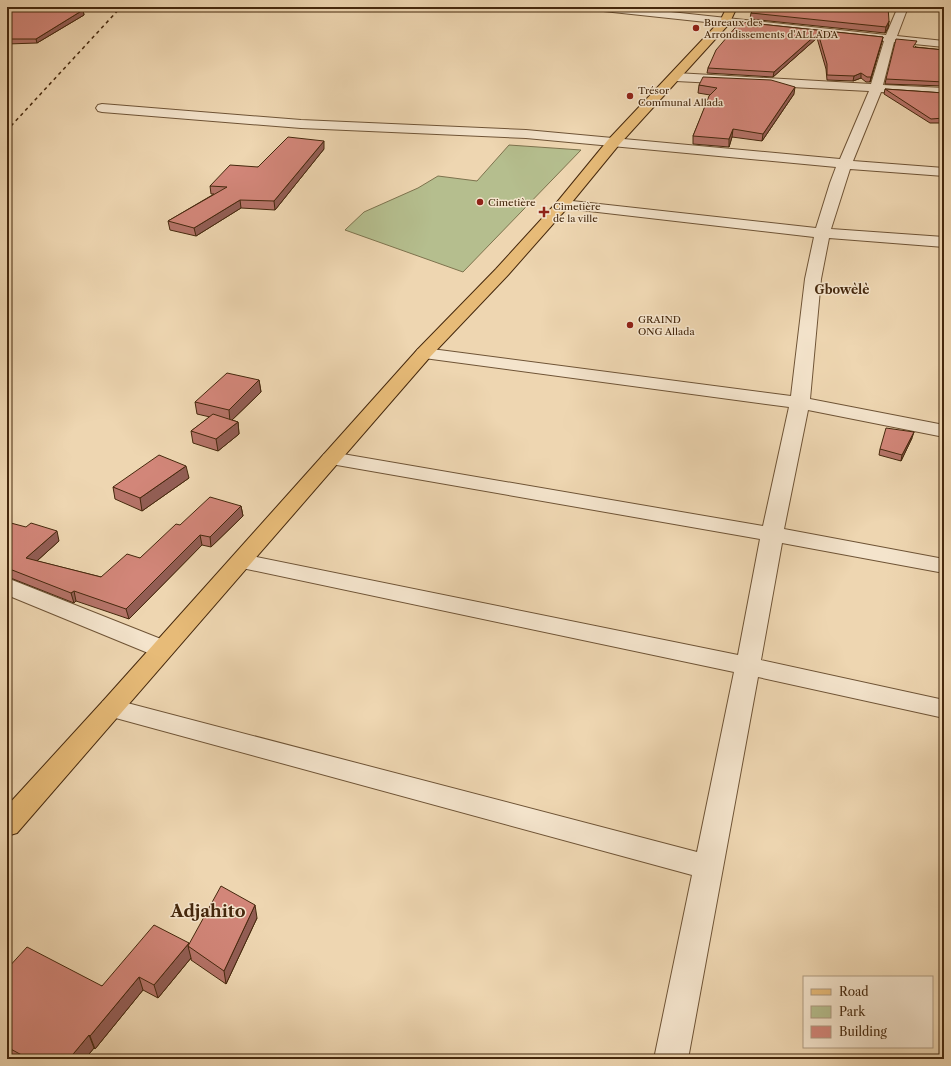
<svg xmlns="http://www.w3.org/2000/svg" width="951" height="1066" font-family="'Libre Caslon Text',serif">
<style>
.green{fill:#b5be8e;stroke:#7d734e}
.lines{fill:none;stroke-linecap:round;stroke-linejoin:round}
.minor-casing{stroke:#6f5436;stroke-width:2}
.primary-casing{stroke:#45280d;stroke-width:2}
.minor{fill:#f4e4cc;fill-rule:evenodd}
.primary{fill:#e7bb78;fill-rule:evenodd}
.rail-far1{stroke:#45280d;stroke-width:1.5;stroke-dasharray:3.5 3.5;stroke-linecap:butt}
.rail{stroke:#45280d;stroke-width:2;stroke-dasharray:4.5 4.5;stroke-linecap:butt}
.wall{fill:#b57368;stroke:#45280d}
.shaded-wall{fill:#935e55;stroke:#45280d}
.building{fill:#d28679;stroke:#45280d}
.poi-dot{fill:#8f2418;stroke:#f4e4cc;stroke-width:1.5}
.labels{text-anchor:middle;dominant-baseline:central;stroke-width:3;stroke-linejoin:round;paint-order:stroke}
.far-poi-label{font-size:10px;fill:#45280d;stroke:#f4e4cc;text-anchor:start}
.far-quarter-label{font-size:12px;font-weight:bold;fill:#45280d;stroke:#f4e4cc}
.near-quarter-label{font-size:17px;font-weight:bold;fill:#45280d;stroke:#f4e4cc}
</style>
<rect width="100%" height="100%" fill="#eed6b1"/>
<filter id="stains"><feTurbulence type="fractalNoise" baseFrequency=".005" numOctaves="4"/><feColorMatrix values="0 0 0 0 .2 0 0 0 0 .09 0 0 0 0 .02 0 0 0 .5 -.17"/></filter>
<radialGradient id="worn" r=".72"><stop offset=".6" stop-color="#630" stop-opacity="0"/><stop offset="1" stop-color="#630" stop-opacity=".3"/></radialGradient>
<path class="green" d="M509 145 581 150 463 272 345 230 364 212 418 188 438 176 477 181Z"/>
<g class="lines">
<g class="minor-casing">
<path id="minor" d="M589 7H624L886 35 898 7H908L897 36 944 41V47L894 42 883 85 944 88V96L881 92 853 161 944 168V176L850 169 831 229 944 237V247L829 238 821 279 810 399 944 425V437L808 410 784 529 944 559V573L782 543 761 660 944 700V718L758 677 688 1059H654L692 875 112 717 103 715 99 708 103 701 112 699 697 852 734 672 242 568 234 566 231 561 234 556 242 554 738 655 760 539 331 464 324 462 321 458 324 454 331 452 763 526 789 407 424 358 418 357 415 353 418 349 424 348 791 396 805 279 814 237 563 208 558 207 556 204 558 201 563 200 816 228 830 183 836 167 526 138 301 128 102 112 98 111 96 108 98 105 102 104 301 120 526 130 840 159 869 91 676 81 672 80 670 77 672 74 676 73 871 84 884 41 594 10Z
M7 578 171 643 174 649 171 655 162 657 153 655 7 595Z"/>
</g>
<g class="primary-casing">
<path id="primary" d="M727 7H737L729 24 618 146 568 207 508 275 430 357 17 833 7 836V806L103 701 418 349 496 269 558 201 608 140 720 21Z"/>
</g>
<use href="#minor" class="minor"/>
<use href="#primary" class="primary"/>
<path class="rail-far1" d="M11 126 121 7"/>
<path class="rail" d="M7 130 12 125"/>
</g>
<path class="wall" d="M7 7H76L72 10H83L84 15 37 43 7 44Z
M751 13 889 21 888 28 885 33 750 19Z
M740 22 883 37 870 82H866L861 78 853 81 827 80 826 69 817 38 773 77 707 73 708 68Z
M916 46 915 47 944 50V86L885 84 886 79Z
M699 85 794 94 762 141 732 137 729 147 693 144V136L710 95 698 93Z
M885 89 944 93V123H930L884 94Z
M324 149 275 210 241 208 196 236 170 230 168 221 214 194H211L210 186 258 167Z
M259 380 261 392 232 420 238 422 239 434 218 451 193 443 191 431 210 417 197 414 195 402Z
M912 438 901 461 879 455 880 449Z
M189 478 142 511 115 499 113 487Z
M241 506 243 516 211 547 202 545 129 619 76 601 74 603 8 577H7V522L59 541 37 561 101 577 140 558 180 525Z
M257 918 226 984 191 960V958L158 998 143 990 95 1049 94 1048 85 1059H11L7 1057V969L102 986 189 943V945Z"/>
<path class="shaded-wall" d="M68 7H76L66 14 65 9Z
M83 10 84 15 37 43 36 39Z
M889 21 888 28 885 33 886 27Z
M818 33 817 38 773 77 774 72Z
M883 37 882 42 870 82 871 77Z
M861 73V78L853 81 854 76Z
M795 87 794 94 762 141 763 134Z
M733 129 732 137 729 147V139Z
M324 141V149L275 210 274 201Z
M240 200 241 208 196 236 194 228Z
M259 380 261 392 230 422 229 410Z
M238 422 239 434 218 451 216 439Z
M914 432 912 438 901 461 902 455Z
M186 466 189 478 142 511 140 498Z
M241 506 243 516 211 547 210 537Z
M57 531 59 541 29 568 26 558Z
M200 535 202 545 129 619 126 609Z
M74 591 76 601 74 603 71 593Z
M255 905 257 918 226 984 224 971Z
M189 943 190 947 188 946 191 958 158 998 154 985Z
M139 977 143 990 95 1049 90 1036Z
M89 1035 94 1048 85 1059H69Z"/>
<path class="building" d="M7 7H68L65 9 83 10 36 39H7Z
M756 7H888L889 21 886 27 751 13Z
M740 22 883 37 871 77H867L861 73 854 76 827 75V64L818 33 774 72 708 68 716 50Z
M896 39 917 41 913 47 944 50V82L886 79Z
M703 77 771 80 795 87 763 134 733 129 729 139 693 136 709 96 717 88 699 85Z
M885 89 944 93V118L931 119Z
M288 137 324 141 274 201 240 200 194 228 168 221 227 187 210 186 230 165 258 167Z
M227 373 259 380 229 410 195 402Z
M213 414 238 422 216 439 191 431Z
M886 428 914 432 902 455 880 449Z
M159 455 186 466 140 498 113 487Z
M210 497 241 506 210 537 200 535 126 609 74 591 71 593 7 568V522L26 527 31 523 57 531 26 558 101 577 127 554 140 558 176 524 180 525Z
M221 886 255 905 224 971 188 946Z
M154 925 189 943 154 985 139 977 90 1036 89 1035 69 1059H29L7 1047V969L27 947 102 986Z"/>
<g class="poi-dot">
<circle cx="696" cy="28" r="4"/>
<circle cx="630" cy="96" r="4"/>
<circle cx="480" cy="202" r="4"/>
<path d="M542 206h4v4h4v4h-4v4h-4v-4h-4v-4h4z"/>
<circle cx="630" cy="325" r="4"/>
</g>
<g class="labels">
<g class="far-poi-label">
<text x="704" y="22">Bureaux des<tspan x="704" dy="12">Arrondissements d'ALLADA</tspan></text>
<text x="638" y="90">Trésor<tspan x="638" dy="12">Communal Allada</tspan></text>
<text x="488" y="202">Cimetière</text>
<text x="553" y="206">Cimetière<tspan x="553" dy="12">de la ville</tspan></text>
<text x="638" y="319">GRAIND<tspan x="638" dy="12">ONG Allada</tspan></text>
</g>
<g class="far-quarter-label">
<text x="842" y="289">Gbowèlè</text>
</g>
<g class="near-quarter-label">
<text x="208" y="911">Adjahito</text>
</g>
</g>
<rect width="951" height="1066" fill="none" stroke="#eed6b1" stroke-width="24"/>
<rect x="8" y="8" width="935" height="1050" fill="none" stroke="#45280d" stroke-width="2"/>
<rect x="12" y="12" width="927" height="1042" fill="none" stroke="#45280d"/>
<rect x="803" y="976" width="130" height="72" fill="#f4e4cc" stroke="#ae9980"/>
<rect x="811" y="989" width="20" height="6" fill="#e7bb78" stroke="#ae9980"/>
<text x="839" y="996" font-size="12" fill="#45280d">Road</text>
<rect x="811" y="1006" width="20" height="12" fill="#b5be8e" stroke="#ae9980"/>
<text x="839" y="1016" font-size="12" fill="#45280d">Park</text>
<rect x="811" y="1026" width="20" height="12" fill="#d28679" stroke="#ae9980"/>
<text x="839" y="1036" font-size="12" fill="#45280d">Building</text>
<rect width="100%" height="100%" filter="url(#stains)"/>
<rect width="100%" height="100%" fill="url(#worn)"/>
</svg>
